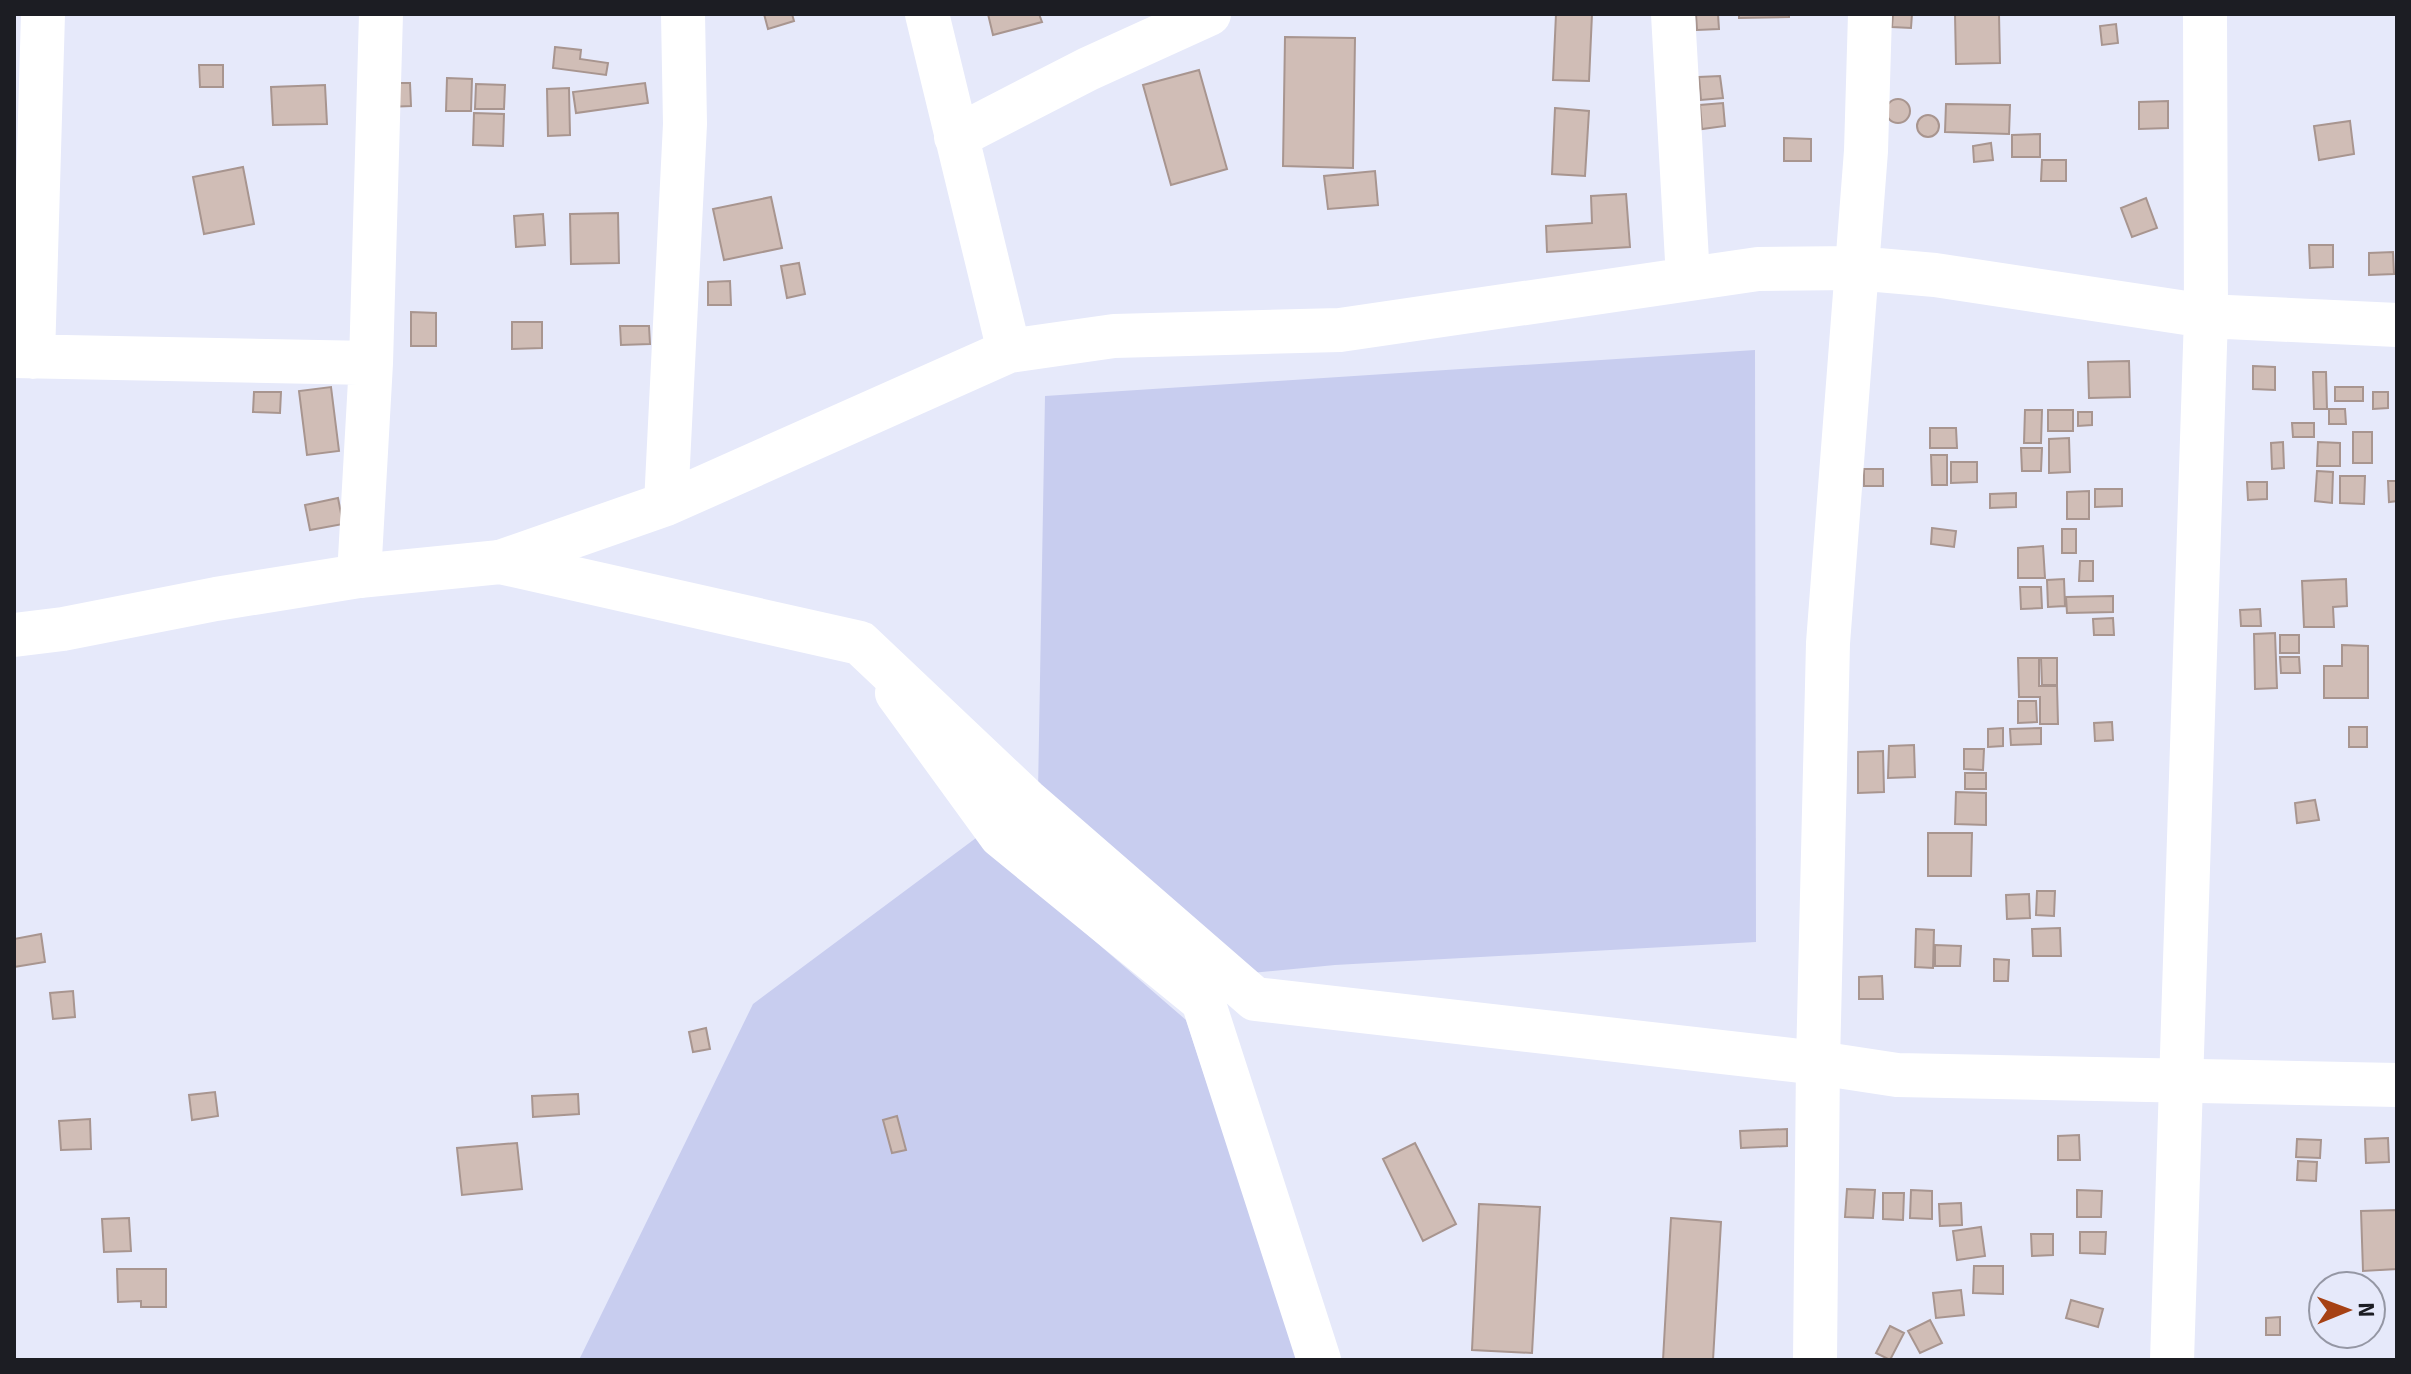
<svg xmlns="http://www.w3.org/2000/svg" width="2411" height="1374" font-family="Signika,sans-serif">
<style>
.green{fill:#c8cdef}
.building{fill:#d0bdb6;stroke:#a8958f;stroke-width:2}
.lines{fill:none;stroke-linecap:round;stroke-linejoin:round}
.minor{stroke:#fff;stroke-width:44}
.tertiary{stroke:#fff;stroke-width:44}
</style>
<rect width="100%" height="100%" fill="#e6e9fa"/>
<path class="green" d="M1755 350 1756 942 1335 965 1221 976 1038 792 1045 396Z
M976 838 1186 1020 1299 1360H579L753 1004Z"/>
<path class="building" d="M764 14H792L794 21 768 29Z
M988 14H1039L1042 22 993 35Z
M1556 14H1592L1589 81 1553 80Z
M1696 14H1718L1719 29 1697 30Z
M1739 14H1789V17L1739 18Z
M1893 14H1912L1911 28 1892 27Z
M1955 14H1999L2000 63 1956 64Z
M2116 24 2118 43 2102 45 2100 26Z
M1285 37 1355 38 1353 168 1283 166Z
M555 47 581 50 580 59 608 63 606 75 553 68Z
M199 65H223V87H200Z
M1199 70 1227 169 1171 185 1143 85Z
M1720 76 1723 98 1701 100 1699 77Z
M447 78 472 79 471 111H446Z
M386 83H410L411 106 387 107Z
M645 83 648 103 576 113 573 92Z
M476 84 505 85 504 109H475Z
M325 85 327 124 273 125 271 87Z
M569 88 570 135 548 136 547 89Z
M1886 111a12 12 0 1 1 24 0a12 12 0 1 1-24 0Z
M2168 101V128L2139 129V102Z
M1723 103 1725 126 1702 129 1700 105Z
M1946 104 2010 105 2009 134 1945 132Z
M1555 108 1589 111 1585 176 1552 174Z
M474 113 504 114 503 146 473 145Z
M1917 126a11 11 0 1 1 22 0a11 11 0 1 1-22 0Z
M2350 121 2354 154 2319 160 2314 126Z
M2040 134V157H2012V135Z
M1784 138 1811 139V161H1784Z
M1991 143 1993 160 1974 162 1973 146Z
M2042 160H2066V181H2041Z
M243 167 254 224 204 234 193 177Z
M1375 171 1378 205 1328 209 1324 176Z
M1626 194 1630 247 1547 252 1546 226 1592 223 1591 196Z
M771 197 782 248 724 260 713 209Z
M2146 198 2157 228 2132 237 2121 208Z
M618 213 619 263 571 264 570 214Z
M543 214 545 245 516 247 514 216Z
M2309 245H2333V267L2310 268Z
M2393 252 2394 274 2369 275V253Z
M799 263 805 294 787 298 781 266Z
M730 281 731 305H708V282Z
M411 312 436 313V346H411Z
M512 322H542V348L512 349Z
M620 326H649L650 344 621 345Z
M2129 361 2130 397 2089 398 2088 362Z
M2253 366 2275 367V390L2253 389Z
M2313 372H2326L2327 409H2314Z
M331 387 339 451 307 455 299 391Z
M2335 387H2363V401H2335Z
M254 392H281L280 413 253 412Z
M2373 392H2388V408L2373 409Z
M2329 409H2345L2346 424H2329Z
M2025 410H2042L2041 443H2024Z
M2048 410H2073V431H2048Z
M2078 412H2092V425L2078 426Z
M2292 423H2314V437H2293Z
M1930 428H1956L1957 448H1930Z
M2353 432H2372V463H2353Z
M2069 438 2070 472 2049 473V439Z
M2283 442 2284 468 2272 469 2271 443Z
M2318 442 2340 443V466H2317Z
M2021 448H2042L2041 471H2022Z
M1931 455H1947V485H1932Z
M1951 462H1977V482L1951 483Z
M1864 469H1883V486H1864Z
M2317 471 2333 472 2332 503 2315 501Z
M2340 476H2365L2364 504 2340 503Z
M2388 481H2397V501L2389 502Z
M2247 482H2267V499L2248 500Z
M2095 489H2122V506L2095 507Z
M2089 491V519H2067V492Z
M2016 493V507L1990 508V494Z
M338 498 343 524 310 530 305 505Z
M1932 528 1956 531 1954 547 1931 544Z
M2062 529H2076V553H2062Z
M2043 546 2045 578H2018V548Z
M2080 561H2093V581H2079Z
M2064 579 2065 606 2048 607 2047 580Z
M2346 579 2347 606 2333 607 2334 627H2304L2302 581Z
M2020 587H2041L2042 608 2021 609Z
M2113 596V612L2067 613 2066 597Z
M2260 609 2261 626H2241L2240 610Z
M2113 618 2114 635H2094L2093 619Z
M2275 633 2277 688 2255 689 2254 634Z
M2280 635H2299V653H2280Z
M2342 645 2368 646V698H2324V666H2342Z
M2280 657H2299L2300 673H2281Z
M2018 658H2039V686H2057L2058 724H2040V697H2019Z
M2041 658H2057V685H2042Z
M2018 701H2036L2037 722 2018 723Z
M2112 722 2113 740 2095 741 2094 723Z
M2349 727H2367V747H2349Z
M2003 728V746L1988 747V729Z
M2041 728V744L2011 745 2010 729Z
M1914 745 1915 777 1888 778 1889 746Z
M1964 749H1984L1983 770 1964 769Z
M1883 751 1884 792 1858 793V752Z
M1965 773H1986V789H1965Z
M1956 792 1986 793V825L1955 824Z
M2315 800 2319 820 2297 823 2295 803Z
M1928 833H1972L1971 876H1928Z
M2037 891H2055L2054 916 2036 915Z
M2029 894 2030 918 2007 919 2006 895Z
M2060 928 2061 956H2033L2032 929Z
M1916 929 1934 930 1933 968 1915 967Z
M41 934 45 962 14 967V939Z
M1935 945 1961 946 1960 966H1935Z
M1994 959 2009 960 2008 981H1994Z
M1882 976 1883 999H1859V977Z
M73 991 75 1017 53 1019 50 993Z
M706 1028 710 1049 693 1052 689 1032Z
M215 1092 218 1116 192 1120 189 1095Z
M578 1094 579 1114 533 1117 532 1096Z
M897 1116 906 1150 892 1153 883 1120Z
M90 1119 91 1149 61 1150 59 1121Z
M1787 1129V1146L1741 1148 1740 1131Z
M2079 1135 2080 1160H2058V1136Z
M2388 1138 2389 1162 2366 1163 2365 1139Z
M2297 1139 2321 1140 2320 1158 2296 1157Z
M517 1143 522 1189 462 1195 457 1148Z
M1415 1143 1456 1224 1423 1241 1383 1159Z
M2298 1161 2317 1162 2316 1181 2297 1180Z
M1847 1189 1875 1190 1873 1218 1845 1217Z
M1911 1190 1932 1191V1219L1910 1218Z
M2077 1190 2102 1191 2101 1217H2077Z
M1883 1193H1904L1903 1220 1883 1219Z
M1961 1203 1962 1225 1940 1226 1939 1204Z
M1479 1204 1540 1207 1532 1353 1472 1350Z
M2397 1210V1269L2363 1271 2361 1211Z
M129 1218 131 1251 104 1252 102 1219Z
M1671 1218 1721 1222 1713 1360H1663Z
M1981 1227 1985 1256 1957 1260 1953 1231Z
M2080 1232H2106L2105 1254 2080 1253Z
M2031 1234H2053V1255L2032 1256Z
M1974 1266H2003V1294L1973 1293Z
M117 1269H166V1307H141V1301L118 1302Z
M1961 1290 1964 1315 1936 1318 1933 1293Z
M2071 1300 2103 1309 2098 1327 2066 1318Z
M2280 1317V1335H2266V1318Z
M1930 1320 1942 1343 1920 1353 1908 1331Z
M1890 1326 1904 1333 1890 1360 1876 1353Z"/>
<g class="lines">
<path class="minor" d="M927 14 1009 351
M1673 14 1688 278
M956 137 1088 69 1209 14
M14 356 371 363
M33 357 43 14
M666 504 685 124 683 14
M500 562 666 504 1009 351 1114 336 1340 330 1758 269 1855 268 1935 275 2206 316 2397 325
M359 576 371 363 381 14
M897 693 1001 836 1203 1001 1319 1360
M1815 1360 1818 1063 1828 643 1866 151 1870 14
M2172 1360 2206 316 2205 14"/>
<path class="tertiary" d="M14 635 63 629 216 599 359 576 500 562 860 643 1026 800 1255 999 1818 1063 1897 1075 2397 1085"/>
</g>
<rect width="2411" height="1374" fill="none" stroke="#1c1d23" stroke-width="32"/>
<g transform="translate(2347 1310) rotate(89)"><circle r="38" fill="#e6e9fa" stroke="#9597a4" stroke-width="2"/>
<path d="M0-6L14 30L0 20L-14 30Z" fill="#a64114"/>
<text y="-12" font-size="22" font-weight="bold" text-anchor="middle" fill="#1c1d23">N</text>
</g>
</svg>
